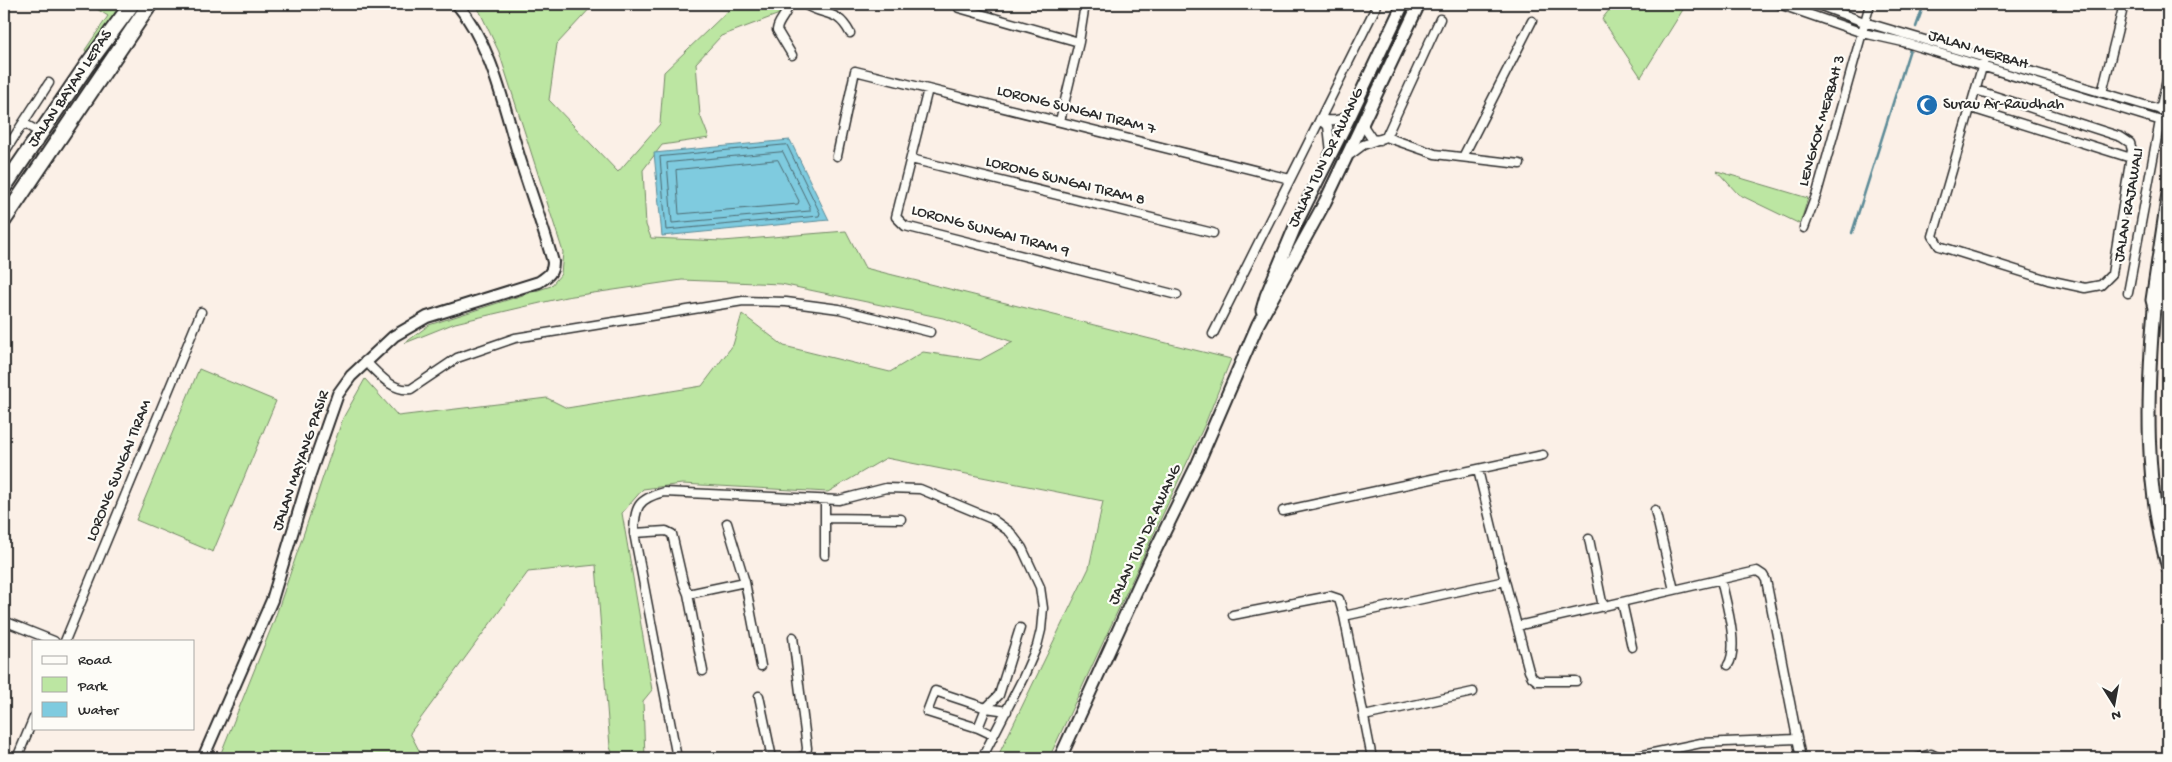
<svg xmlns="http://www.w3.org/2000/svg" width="2172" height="762" font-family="'Gochi Hand',sans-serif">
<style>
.green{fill:#bce6a2;stroke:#748866}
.water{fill:#7fcbdf;stroke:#5d8b97}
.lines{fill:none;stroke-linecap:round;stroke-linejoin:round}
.shore{stroke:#4d6b73;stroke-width:1}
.stream{stroke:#5d8b97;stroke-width:2.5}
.street-casing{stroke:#2b2b2b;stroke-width:11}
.secondary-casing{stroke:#2b2b2b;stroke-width:14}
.primary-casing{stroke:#2b2b2b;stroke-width:15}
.highway-casing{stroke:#2b2b2b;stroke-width:18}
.street{stroke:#fdfcf7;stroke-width:8}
.secondary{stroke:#fdfcf7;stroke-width:10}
.primary{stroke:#fdfcf7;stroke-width:11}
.highway{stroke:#fdfcf7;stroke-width:14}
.labels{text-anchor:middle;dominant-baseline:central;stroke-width:4.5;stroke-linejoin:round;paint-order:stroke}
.street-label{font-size:16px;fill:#2b2b2b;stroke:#fdfcf7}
.poi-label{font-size:16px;fill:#2b2b2b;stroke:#fdfcf7;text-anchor:start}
</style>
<rect width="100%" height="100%" fill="#fbf0e7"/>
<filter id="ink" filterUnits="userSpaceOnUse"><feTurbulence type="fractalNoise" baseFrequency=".02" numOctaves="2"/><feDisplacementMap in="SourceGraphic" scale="10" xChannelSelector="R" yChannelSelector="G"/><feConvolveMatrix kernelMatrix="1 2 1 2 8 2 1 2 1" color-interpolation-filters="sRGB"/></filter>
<g filter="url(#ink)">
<path class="green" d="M89 4H99L104 7 106 4H121L87 53 85 50 108 16Z
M474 4H594L557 44 549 100 618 172 660 124 664 72 732 7 730 4H773L782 13 721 36 696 63 700 115 709 138 662 145 643 170 646 225 651 238 723 241 846 231 865 268 1231 359 1205 424 1049 758H997L1089 568 1103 501 886 458 828 492 682 484 643 489 622 513 652 690 643 701 645 758H614L610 747 596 565 528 572 410 733 423 758H219L274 621 343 418 365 379 398 416 547 398 567 408 702 386 733 345 742 314 784 346 890 372 923 352 980 360 1013 342 943 318 781 284 682 280 566 297 455 323 405 343 429 325 551 286 561 274 563 252 499 52 479 10Z
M1614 4H1695L1684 8 1641 77 1602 19Z
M1717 171 1808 198 1800 224 1738 194Z
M199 369 276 401 213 552 136 520Z
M2163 432H2168V521Z"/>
<path class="water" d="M790 140 829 220 662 236 654 153Z"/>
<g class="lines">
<path class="shore" d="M787 145 820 213 819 216 666 230 660 157Z
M783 152 810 207V211L672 223 667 163Z
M778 160 799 201 798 204 679 214 676 170Z"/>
<path class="stream" d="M1916 27 1924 4
M1852 233 1910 49"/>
<g class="street-casing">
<path id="street" d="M788 4C788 15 778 20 777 30L792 55
M804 4C824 17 837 8 850 33
M1779 4 1863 33 1903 42 2168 123
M1816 4 1864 22 2168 112
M959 8 1079 42
M928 89 896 217 905 226 1177 295
M1976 90 2121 137 2130 143 2132 150 2112 274 2101 285 2085 288 2048 280 1939 246 1933 236 1985 57
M2102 93 2124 4
M1971 108 2131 158
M2160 110 2168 76
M1320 119 1328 126 1331 152
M1322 119C1333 122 1341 120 1351 114
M1060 121 1079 42 1085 4
M1364 121V127L1372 139 1379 140
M23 123 49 83
M1386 137 1440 19
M4 153 23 123 41 133
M1351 154 1363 145 1386 137 1435 154 1520 164
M837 156 855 71 1290 179
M1463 157 1532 21
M911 159 1213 233
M1804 228 1817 193 1870 4
M2128 293 2160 121
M1213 334 1375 9 1376 4
M365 361C378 373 392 392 411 389L457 358 515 338 743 301 786 302 839 309 930 332
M1478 470 1505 581 1529 671 1532 677 1537 681H1576
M825 499V555
M1655 510 1674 590
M1283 511 1543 455
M825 518 901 519
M727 523 745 582 761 666
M634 533 666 531 672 534 683 582 688 594 703 671
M1589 539 1603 607
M1721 579C1725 600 1740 647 1728 665
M688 594 745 582
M1622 602 1632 647
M1233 615 1330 596 1339 599 1344 616 1372 758
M1344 616 1505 581
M4 621 54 641
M1517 626 1757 571 1763 575 1766 580 1801 758
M793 637 807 748 806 755 798 758
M65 641 201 312
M759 696 772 758
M1364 716 1473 692
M978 728 986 708 999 695 1020 628
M993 735 978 728 927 712 935 691 986 708 1007 711
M17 758 34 717
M677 758 634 533C635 507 637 499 664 492L839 500 886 488 920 489 992 519 1010 532 1022 548 1040 587 1043 608 1041 630 1037 646 1023 678 982 758
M1629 758 1701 743 1797 739
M1918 758 1931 754 1939 758"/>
</g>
<g class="secondary-casing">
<path id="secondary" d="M203 758 272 600 310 474 338 394 351 376 394 336 427 317 539 282C548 276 553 273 553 262 543 226 530 191 519 156 503 104 492 46 457 4"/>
</g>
<g class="primary-casing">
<path id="primary" d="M2168 193 2152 300 2154 308C2147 393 2144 485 2168 568
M2154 308 2161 299 2168 257
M1262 310 1266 296 1297 222 1351 114 1403 4
M1060 758 1149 563 1198 463 1258 324 1325 202 1419 4"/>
</g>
<g class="highway-casing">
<path id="highway" d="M4 187 87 65 132 4
M4 220 150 4"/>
</g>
<use href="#street" class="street"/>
<use href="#secondary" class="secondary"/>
<use href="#primary" class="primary"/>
<use href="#highway" class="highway"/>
</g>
</g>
<defs>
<g id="mosque-disc" transform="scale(1.125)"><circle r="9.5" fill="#1f6fb2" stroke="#fdfcf7"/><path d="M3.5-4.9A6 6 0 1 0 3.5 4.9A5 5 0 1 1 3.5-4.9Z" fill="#fff"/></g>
</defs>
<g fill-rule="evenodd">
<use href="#mosque-disc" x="1927" y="105"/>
</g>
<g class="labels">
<g class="street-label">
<text transform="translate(1978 51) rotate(17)">JALAN MERBAH</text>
<text transform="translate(71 89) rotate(-56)">JALAN BAYAN LEPAS</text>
<text transform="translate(1076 111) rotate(14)">LORONG SUNGAI TIRAM 7</text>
<text transform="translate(1823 121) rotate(-74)">LENGKOK MERBAH 3</text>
<text transform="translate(1327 158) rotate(-64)">JALAN TUN DR AWANG</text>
<text transform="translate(1065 182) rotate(14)">LORONG SUNGAI TIRAM 8</text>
<text transform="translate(2130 205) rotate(-80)">JALAN RAJAWALI</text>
<text transform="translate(990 232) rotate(15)">LORONG SUNGAI TIRAM 9</text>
<text transform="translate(302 461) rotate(-71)">JALAN MAYANG PASIR</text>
<text transform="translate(120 471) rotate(-68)">LORONG SUNGAI TIRAM</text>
<text transform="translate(1146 535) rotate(-65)">JALAN TUN DR AWANG</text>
</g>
<g class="poi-label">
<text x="1943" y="105">Surau Ar-Raudhah</text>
</g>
</g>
<rect width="2172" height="762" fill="none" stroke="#fdfcf7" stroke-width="20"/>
<rect x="10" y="10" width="2152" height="742" fill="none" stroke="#2b2b2b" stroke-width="2" filter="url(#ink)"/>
<rect x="32" y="640" width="162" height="90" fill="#fdfcf7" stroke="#a9a8a5"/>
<rect x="42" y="656" width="25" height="8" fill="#fdfcf7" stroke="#a9a8a5"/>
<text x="78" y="664" font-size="15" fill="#2b2b2b">Road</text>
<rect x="42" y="677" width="25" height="15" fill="#bce6a2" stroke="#a9a8a5"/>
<text x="78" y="690" font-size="15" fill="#2b2b2b">Park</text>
<rect x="42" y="702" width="25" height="15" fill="#7fcbdf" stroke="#a9a8a5"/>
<text x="78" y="714" font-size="15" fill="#2b2b2b">Water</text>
<g transform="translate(2114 704) rotate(169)" stroke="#fdfcf7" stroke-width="4" paint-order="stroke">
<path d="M0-4L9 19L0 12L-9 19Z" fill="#2b2b2b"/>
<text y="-8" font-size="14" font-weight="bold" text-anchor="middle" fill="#2b2b2b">N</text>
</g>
</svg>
